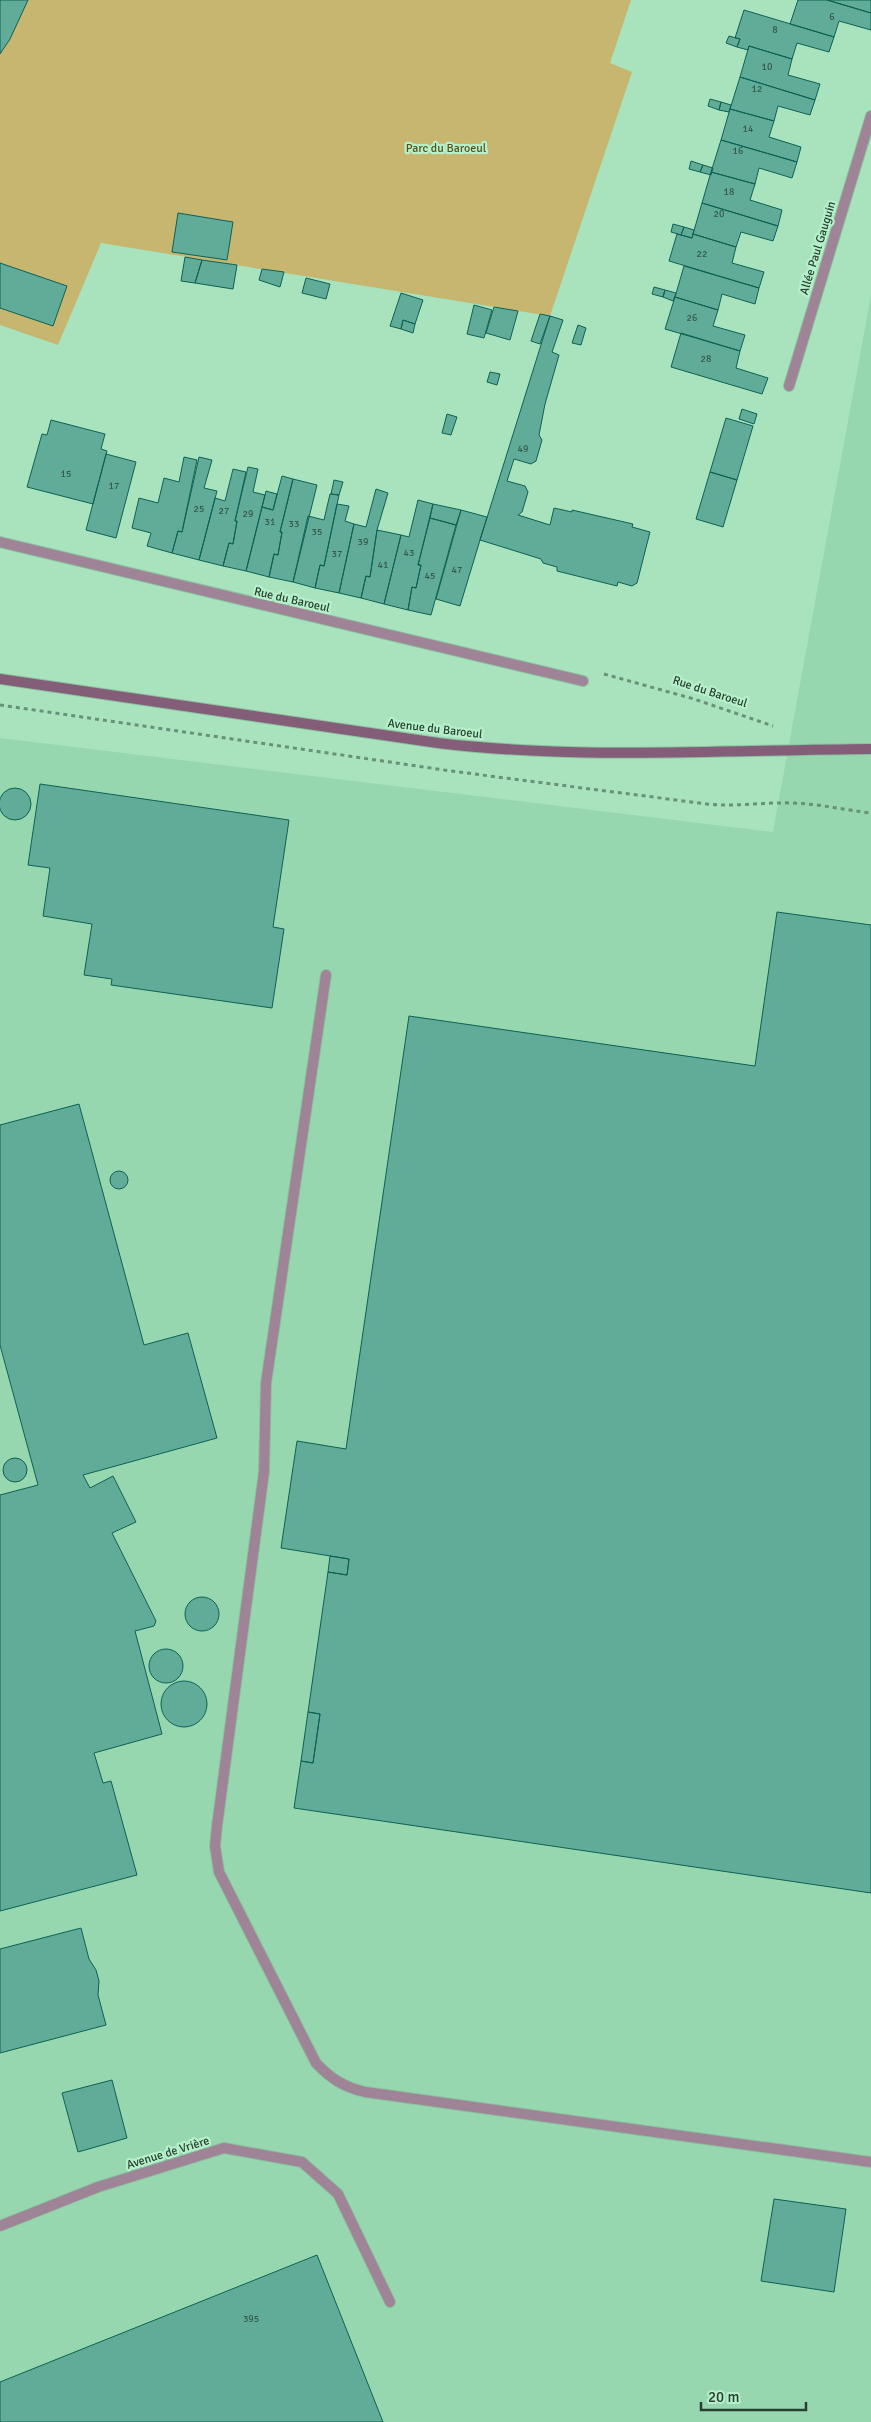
<svg xmlns="http://www.w3.org/2000/svg" width="871" height="2422" font-family="Signika,sans-serif">
<style>
.built{fill:#96d7af}
.green{fill:#c7b66f}
.building{fill:#61ab99;stroke:#0d6253}
.lines{fill:none;stroke-linecap:round;stroke-linejoin:round}
.service-casing{stroke:#8cbf9f;stroke-width:12}
.minor-casing{stroke:#8cbf9f;stroke-width:12}
.secondary-casing{stroke:#8cbf9f;stroke-width:12}
.path{stroke:#689177;stroke-width:3;stroke-dasharray:4 4;stroke-linecap:butt}
.service{stroke:#9f8397;stroke-width:10}
.minor{stroke:#9f8397;stroke-width:10}
.secondary{stroke:#845d79;stroke-width:10}
.labels{text-anchor:middle;dominant-baseline:central;stroke-width:4.5;stroke-linejoin:round;paint-order:stroke}
.number-label{font-size:10px;fill:#365b4b}
.park-label{font-size:12px;fill:#5c5019;stroke:#b5f0cb}
.street-label{font-size:12px;fill:#284031;stroke:#b5f0cb}
</style>
<rect width="100%" height="100%" fill="#a8e3be"/>
<path class="built" d="M871 295V2422H0V738L773 832Z"/>
<path class="green" d="M0 0H631L610 63 632 72 550 316 101 243 58 345 0 325Z"/>
<path class="building" d="M0 0H28L10 39 0 54Z
M798 0H827L871 13V30L839 21 834 37 790 24Z
M827 0H871V13Z
M744 10 834 37 829 52 797 43 792 59 749 46 748 50 737 47 740 39 735 38Z
M729 36 740 39 737 47 726 43Z
M749 46 792 59 788 75 820 84 815 100 740 77Z
M740 77 815 100 810 115 778 106 774 121 730 109Z
M710 99 721 102 719 110 708 106Z
M721 102 731 105 729 112 719 110Z
M730 109 774 121 769 137 801 147 797 162 721 140Z
M721 140 797 162 792 178 759 168 755 184 711 172Z
M691 161 703 165 700 172 689 169Z
M703 165 713 168 711 175 700 172Z
M711 172 755 184 750 200 782 210 778 226 702 203Z
M702 203 778 226 773 241 741 232 736 247 693 234Z
M178 213 233 222 227 260 172 252Z
M673 224 684 227 681 235 671 232Z
M684 227 694 230 692 238 681 235Z
M677 234 692 238 693 234 736 247 732 263 764 272 759 288 669 261Z
M185 257 202 260 195 283 181 281Z
M202 260 237 265 233 289 195 283Z
M0 263 67 286 53 326 0 308Z
M684 266 759 288 755 304 722 294 718 310 675 297Z
M262 269 284 272 280 287 259 280Z
M306 278 330 284 326 299 302 293Z
M654 287 665 290 663 297 652 294Z
M665 290 676 293 673 301 663 297Z
M401 293 423 300 415 324 403 320 401 329 390 326Z
M675 297 718 310 713 326 745 335 740 351 665 329Z
M474 305 492 310 484 338 467 334Z
M494 307 518 311 510 340 486 333Z
M540 314 550 316 540 344 531 341Z
M550 316 563 320 552 352 559 355 545 404 539 435 542 440 536 461 531 464 514 459 507 481 525 486 528 492 522 512 518 515 550 525 554 508 572 512V510L633 524 632 527 650 532 637 583 632 586 618 582 617 586 557 571V567L543 563 541 559 480 540Z
M403 320 415 324 413 333 401 329Z
M578 325 586 328 581 345 572 343Z
M681 333 740 351 736 368 768 378 762 394 671 367Z
M490 372 500 374 497 385 487 382Z
M742 409 757 414 754 424 739 419Z
M447 414 457 417 451 435 442 433Z
M726 418 753 426 737 480 710 472Z
M51 420 105 434 101 449 107 451 93 504 27 487 42 434 47 435Z
M106 454 136 462 116 538 86 530Z
M184 457 197 460 182 532 178 531 172 553 147 546 151 533 132 528 139 498 158 503 164 478 179 482Z
M199 457 212 460 204 488 217 491 199 560 172 553 178 531 182 532Z
M248 467 258 469 253 492 265 495 246 571 223 566 229 543 233 544 237 521H235Z
M233 469 246 472 235 521H237L233 544 229 543 223 566 199 560 215 498 225 501Z
M710 472 737 480 723 527 696 519Z
M282 476 293 479 280 532H282L278 555 274 554 269 577 246 571 262 507 273 510Z
M293 479 317 485 293 582 269 577 274 554 278 555 282 532H280Z
M334 480 343 482 339 495 331 494Z
M376 489 388 493 377 530 370 577 366 576 361 598 339 593 354 524 366 527Z
M266 491 277 494 273 510 262 507Z
M330 494 339 495 324 566 320 565 315 588 293 582 308 516 324 520Z
M418 500 433 504 418 565H421L416 588 412 587 408 610 384 604 401 535 409 537Z
M337 504 349 506 345 521 354 524 339 593 315 588 320 565 324 566Z
M433 504 461 510 456 525 430 518Z
M461 510 487 517 460 606 436 599Z
M430 518 456 525 431 615 408 610 412 587 416 588 421 565H418Z
M377 530 401 535 384 604 361 598 366 576 370 577Z
M40 784 289 820 273 927 284 929 272 1008 111 985 112 979 84 975 92 924 43 916 50 868 28 865Z
M-1 804a16 16 0 1 1 32 0a16 16 0 1 1-32 0Z
M777 912 871 925V1893L294 1808 301 1761 313 1763 320 1714 308 1712 328 1572 347 1575 349 1559 281 1548 297 1441 346 1449 409 1016 755 1066Z
M79 1104 144 1345 188 1333 217 1438 83 1475 90 1488 113 1476 136 1522 112 1533 156 1621 154 1626 135 1631 162 1734 94 1753 103 1783 111 1781 137 1875 0 1911V1495L38 1485 0 1345V1125Z
M110 1180a9 9 0 1 1 18 0a9 9 0 1 1-18 0Z
M3 1470a12 12 0 1 1 24 0a12 12 0 1 1-24 0Z
M330 1556 349 1559 347 1575 328 1572Z
M185 1614a17 17 0 1 1 34 0a17 17 0 1 1-34 0Z
M149 1666a17 17 0 1 1 34 0a17 17 0 1 1-34 0Z
M161 1704a23 23 0 1 1 46 0a23 23 0 1 1-46 0Z
M308 1712 320 1714 313 1763 301 1761Z
M81 1928 89 1959 96 1970 99 1981 98 1995 106 2025 0 2053V1949Z
M112 2080 127 2138 78 2152 62 2093Z
M774 2199 846 2209 834 2292 761 2281Z
M317 2255 383 2422H0V2382Z"/>
<g class="lines">
<g class="service-casing">
<path id="service" d="M326 975 266 1383 264 1472 217 1826 215 1846 219 1872 316 2063C331 2079 344 2087 365 2092L871 2162
M98 2187 224 2148 302 2162 338 2194 390 2302"/>
</g>
<g class="minor-casing">
<path id="minor" d="M789 386 871 116
M0 542 583 681
M0 2226 98 2187"/>
</g>
<g class="secondary-casing">
<path id="secondary" d="M0 679 438 743C582 760 727 750 871 749"/>
</g>
<path class="path" d="M604 674 694 699 773 726
M0 705 451 771 707 804C736 807 764 802 793 803 820 804 845 810 871 813"/>
<use href="#service" class="service"/>
<use href="#minor" class="minor"/>
<use href="#secondary" class="secondary"/>
</g>
<g class="labels">
<g class="number-label">
<text x="832" y="17">6</text>
<text x="775" y="30">8</text>
<text x="767" y="67">10</text>
<text x="757" y="89">12</text>
<text x="748" y="129">14</text>
<text x="738" y="151">16</text>
<text x="729" y="192">18</text>
<text x="719" y="214">20</text>
<text x="702" y="254">22</text>
<text x="692" y="318">26</text>
<text x="706" y="359">28</text>
<text x="523" y="449">49</text>
<text x="66" y="474">15</text>
<text x="114" y="486">17</text>
<text x="199" y="509">25</text>
<text x="224" y="511">27</text>
<text x="248" y="514">29</text>
<text x="270" y="522">31</text>
<text x="294" y="524">33</text>
<text x="317" y="532">35</text>
<text x="363" y="542">39</text>
<text x="409" y="553">43</text>
<text x="337" y="554">37</text>
<text x="383" y="565">41</text>
<text x="457" y="570">47</text>
<text x="430" y="576">45</text>
<text x="251" y="2319">395</text>
</g>
<g class="park-label">
<text x="446" y="148">Parc du Baroeul</text>
</g>
<g class="street-label">
<text transform="translate(818 248) rotate(-73)">Allée Paul Gauguin</text>
<text transform="translate(292 600) rotate(13)">Rue du Baroeul</text>
<text transform="translate(710 692) rotate(18)">Rue du Baroeul</text>
<text transform="translate(435 729) rotate(7)">Avenue du Baroeul</text>
<text transform="translate(168 2153) rotate(-17)">Avenue de Vrière</text>
</g>
</g>
<path d="M701 2402v8h105v-8" fill="none" stroke="#284031" stroke-width="2.5"/>
<text x="708" y="2402" font-size="15" fill="#284031" stroke="#b5f0cb" stroke-width="4" paint-order="stroke">20 m</text>
</svg>
